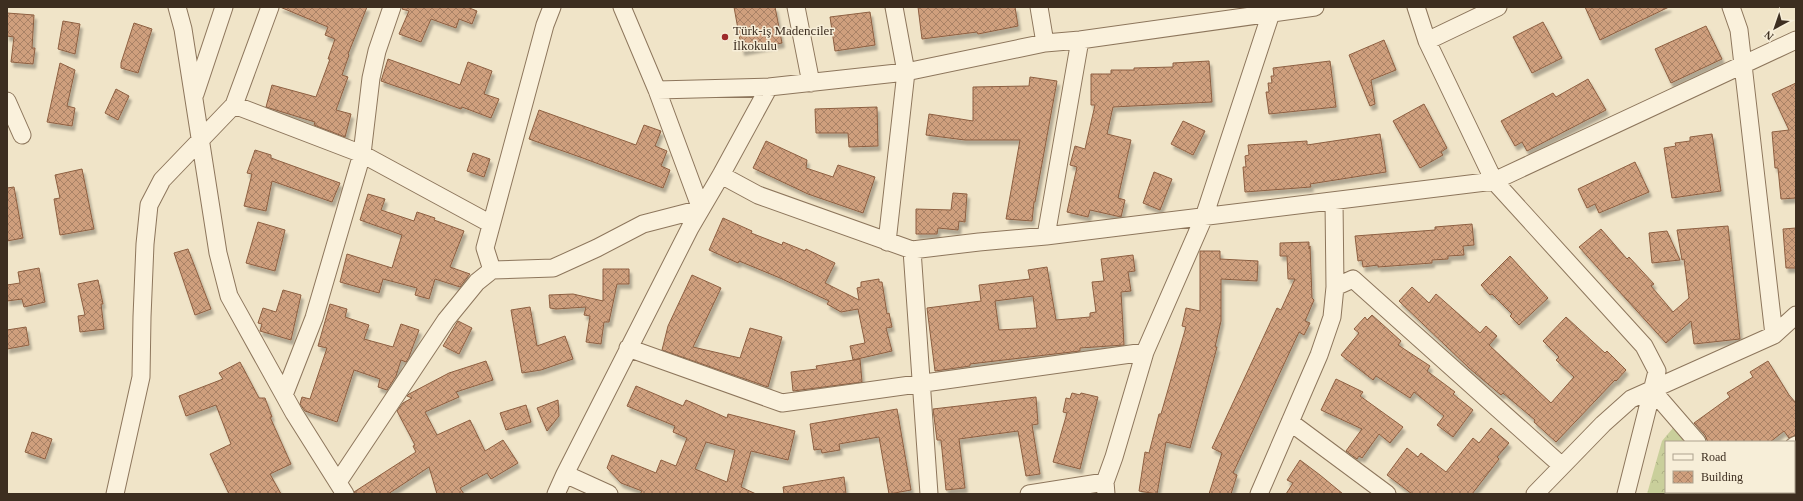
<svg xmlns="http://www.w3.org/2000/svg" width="1803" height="501" font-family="Georgia,serif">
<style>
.park{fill:url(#park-crowns)}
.building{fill:url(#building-cross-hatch);stroke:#8d5f41;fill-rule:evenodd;filter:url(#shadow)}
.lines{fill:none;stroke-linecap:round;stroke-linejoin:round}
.minor-casing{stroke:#8d765c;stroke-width:19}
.minor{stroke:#faf1dc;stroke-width:17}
.poi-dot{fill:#9e2a2b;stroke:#f7eed8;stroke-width:1.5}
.labels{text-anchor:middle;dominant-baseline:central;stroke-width:3;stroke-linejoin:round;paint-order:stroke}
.poi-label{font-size:13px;fill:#3d2e20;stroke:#f7eed8;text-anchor:start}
</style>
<defs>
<pattern id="park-crowns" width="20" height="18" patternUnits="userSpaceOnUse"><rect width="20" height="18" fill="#c9cf9b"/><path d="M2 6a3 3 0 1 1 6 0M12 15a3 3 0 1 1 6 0" fill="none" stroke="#aeb285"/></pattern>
<pattern id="building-cross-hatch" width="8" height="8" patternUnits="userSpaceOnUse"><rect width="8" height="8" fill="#cf9f7d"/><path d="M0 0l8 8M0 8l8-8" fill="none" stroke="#a98266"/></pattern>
<filter id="shadow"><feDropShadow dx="2.5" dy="4.5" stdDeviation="1" flood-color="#0004"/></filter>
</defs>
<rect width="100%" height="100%" fill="#f0e4c8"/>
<path class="park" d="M1673 428H1679L1689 442H1666V492H1724L1725 494H1647L1662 441Z"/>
<path class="building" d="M280 7H367L348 54 349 55 342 75 348 77 336 110 351 114 345 137 314 125 315 122 266 107 272 85 316 97 330 59H328L335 39 325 35 328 27Z
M403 7H467L477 11 472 24 459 19 456 28 431 19 421 42 399 34 409 11 402 9Z
M734 7H775L782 43 742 51Z
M918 7H1015L1018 26 978 34 977 32 922 39Z
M1585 7H1669L1600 40Z
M870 12 875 45 835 51 830 17Z
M7 13 34 15 32 48H35L33 64 11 62 14 37 7 36Z
M63 21 80 24 75 54 58 49Z
M1543 22 1562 58 1532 73 1513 37Z
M134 23 152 29 138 73 121 68V63Z
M1706 26 1722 59 1671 83 1655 49Z
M1384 40 1396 70 1371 80 1375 104 1370 106 1349 55Z
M388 59 460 85 468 62 492 71 484 94 499 99 491 118 462 107 461 109 381 81Z
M1209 61 1212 102 1113 107 1107 134 1131 140 1118 198 1125 200 1121 217 1090 210 1088 217 1067 212 1077 167 1070 165 1075 146 1085 149 1095 105H1091V74H1111V70H1134V68L1173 67V63Z
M1330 61 1336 107 1269 114 1266 92H1269L1268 83H1272L1271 76H1274L1273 68Z
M60 63 75 70 67 106 75 108 72 126 47 122Z
M1030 77 1057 81 1035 202H1034L1032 221 1006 219 1020 140H965L926 135 929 114 973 121V87L1029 86Z
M1588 79 1606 110 1527 151 1522 142 1515 146 1501 121 1553 93 1556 97Z
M1796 83V198L1781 199 1778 168H1775L1772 132 1789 130 1772 94Z
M116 89 129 96 118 120 105 113Z
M1424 104 1447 148 1441 152 1443 155 1420 168 1393 121Z
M877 107 878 146 849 147 848 133H816L815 109Z
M539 110 636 145 644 125 661 131 655 146 667 151 661 166 670 170 663 188 580 157 529 139Z
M1183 121 1205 131 1193 155 1171 144Z
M1380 134 1386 172 1310 184 1311 187 1245 192 1243 167H1246L1245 156 1249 155 1248 145 1307 141V145Z
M1712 134 1721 191 1672 198 1664 148 1676 146 1675 143 1690 141V137Z
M766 141 807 160 806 168 833 177 838 165 875 177 863 213 808 194 753 168Z
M255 150 271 155V158L340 183 332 202 272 181 266 211 244 206 252 174 247 173Z
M473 153 490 159 484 177 467 171Z
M1635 162 1649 192 1599 213 1595 204 1587 208 1578 189Z
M82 169 94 229 60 235 54 199 60 198 55 175Z
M1154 172 1172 179 1160 210 1143 203Z
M14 187 23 238 7 241V188Z
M953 193 967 194 965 222 959 221 958 230 938 228 937 234H916V209L951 210Z
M368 194 385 199 381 210 414 221 417 212 435 218 434 220 464 231 450 267 470 274 460 287 435 279 429 299 415 295 417 288 383 279 379 293 340 282 347 254 392 268 402 235 360 220Z
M723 218 752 231 751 233 782 245 783 242 805 251 806 249 835 263 825 283 859 300 857 288 861 287V282L879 279V282H882L887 314 889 313 892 327 886 328 892 351 853 360 850 346 865 343 858 309 841 312 827 304 829 301 780 278 739 261 738 263 709 250Z
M258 222 285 230 275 271 246 263Z
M1472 224 1474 245 1463 246 1464 255 1448 256V259L1432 260V263L1378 267V265L1363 267 1362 260 1358 261 1355 236 1435 230V227Z
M1728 226 1740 339 1694 344 1691 321 1666 343 1579 247 1601 229 1627 259 1629 257 1654 284 1651 286 1673 312 1689 298 1684 259 1682 260 1677 230Z
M1796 228V268H1786L1783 229Z
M1667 231 1680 260 1652 263 1649 233Z
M1309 242V249L1310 246 1312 298 1314 300 1305 321 1310 323 1304 335 1299 332 1233 473 1237 475 1231 494H1209L1222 453 1212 448 1277 308 1281 310 1295 279H1288L1287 256H1280V243Z
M188 249 211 309 195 315 174 253Z
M1200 251H1220V259L1258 261 1257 281 1221 279V321L1215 347H1217L1190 448 1166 442 1157 494 1139 491 1145 452 1149 453 1159 414H1161L1186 327 1182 326 1186 308 1200 311Z
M1133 255 1135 271 1128 272 1131 291 1121 292 1124 345 1080 348V351L970 364V366L935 371 927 308 981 301 979 285 1030 279 1028 270 1047 267 1056 320 1090 317V313L1096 312 1092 282 1104 281 1101 259ZM1033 296 1037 328 999 330 995 301Z
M1510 256 1548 298 1519 325 1510 316 1512 314 1492 294 1490 295 1481 285Z
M39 268 45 302 24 307 22 299 7 301V285L20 283 18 272Z
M603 269H629V284H617L609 322H604L601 344 586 342 590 316 584 315 586 307 556 309 550 308 549 295 573 294 603 301Z
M692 275 721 288 693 347 740 358 750 328 782 337 768 387 662 350 668 326Z
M98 280 103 304H101L104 329 80 332 78 316 85 315 78 284Z
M1412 287 1429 303 1436 294 1480 333 1486 326 1497 336 1489 345 1551 403 1574 377 1556 360 1559 357 1543 341 1566 317 1605 353 1607 351 1626 370 1616 381 1615 380 1556 442 1534 422 1535 420 1503 393 1501 395 1469 368 1399 301Z
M283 290 301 295 291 340 260 331 262 324 258 323 263 308 276 312Z
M330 304 347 309 345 317 369 325 364 339 393 347 401 324 419 330 409 357 406 362 401 360 396 376 387 390 378 387 380 379 354 370 337 422 305 411 300 404 302 397 310 399 327 348 318 346Z
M530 307 537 346 565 336 573 359 541 370 522 373 511 310Z
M1372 315 1401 341 1398 345 1430 366 1427 371 1455 392 1453 394 1473 410 1453 437 1437 425 1444 416 1414 392 1410 398 1376 376 1373 380 1341 355 1359 333 1354 329 1365 317 1367 320Z
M458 321 472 328 459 354 443 346Z
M26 327 29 345 7 349V330Z
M860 359 862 382 793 391 791 372 817 369 816 366Z
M486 361 493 380 456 392 459 397 425 412 437 435 470 420 485 451 503 440 518 463 491 479 487 473 460 488 464 494H437L429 467 388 494H355L354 492 416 452 413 446 415 445 397 411 403 403 412 398 407 396 409 394 449 373Z
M1768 361 1789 395 1796 403V435L1789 438 1784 431 1770 442H1708L1705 435 1694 423 1730 397 1727 393 1753 377 1750 372Z
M240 362 259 398H265L272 417H270L291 464 270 474 281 494H229L210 454 231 444 216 405 186 416 179 396 223 379 219 373Z
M1336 379 1363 392 1360 396 1403 427 1390 443 1379 434 1362 458 1359 456 1357 459 1346 451 1362 429 1321 410Z
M636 386 683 406 686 400 727 418 728 414 795 431 788 460 751 451 741 487 756 494H640L642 491 621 483 607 468 612 455 656 473 661 460 676 466 687 438 673 432 675 426 627 406ZM706 442 735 450 727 482 695 469Z
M1072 393 1080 395 1081 393 1098 397 1080 469 1053 462 1067 413 1063 412 1066 398 1070 399Z
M1036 397 1038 424 1032 425 1040 474 1026 476 1018 431 959 439 965 488 946 490 941 440H937L933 409Z
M558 400 559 416 547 431 537 408Z
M526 405 531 422 506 430 500 413Z
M897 409 911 490 889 494 879 437 839 444 840 450 822 453 821 449 814 450 810 424Z
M1491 428 1509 443 1497 457 1499 459 1472 494H1412L1387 475 1407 448 1418 457 1421 453 1446 472 1473 438 1479 443Z
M32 432 52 439 45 459 25 452Z
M1300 460 1320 475 1343 494H1286L1293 483 1287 480Z
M844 477 846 494H784L783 487Z"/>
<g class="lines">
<g class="minor-casing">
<path id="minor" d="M177 7 183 29 218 253 229 296 294 413 345 494
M796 7 811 83
M1039 7 1045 43
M1416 7 1427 41 1494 181 1644 346 1657 371 1626 494
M1731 7 1739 30 1774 335
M1427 41 1498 7
M657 90 769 87 906 72 1045 43 1080 40 1315 7
M195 94 224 7
M7 101 22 135
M234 105 362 154 491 224
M721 175 758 195 912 250 979 242 1046 236 1494 181 1796 40
M1046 236 1080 40
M887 242 906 72 894 7
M912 250 929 494
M492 270 485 248 545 25 552 7
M1335 287 1353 279 1562 466
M628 348 782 403 1145 352
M1652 390 1697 442
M284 395 314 318 362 154 371 78 377 51 392 7
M1290 422 1387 494
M1794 446 1796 445
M565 474 609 494
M338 482 446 320 477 282 492 270 553 268 597 248 643 224 701 209 657 90 622 7
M1747 492 1750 494
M115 494 141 377 142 317 145 244 149 205 162 180 234 105 270 7
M556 494 565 474 690 228 721 175 769 87
M1029 494 1105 482
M1106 494 1105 482 1114 457 1145 352 1204 217 1271 13
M1259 494 1319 355 1332 317 1335 287 1334 201
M1535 494 1603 424 1631 399 1774 335 1796 315"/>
</g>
<use href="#minor" class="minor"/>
</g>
<circle class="poi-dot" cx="725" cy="37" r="4"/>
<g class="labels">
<g class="poi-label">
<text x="733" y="30">Türk-iş Madenciler<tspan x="733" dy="15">İlkokulu</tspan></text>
</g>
</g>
<rect width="1803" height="501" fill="none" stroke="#3d2e20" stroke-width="16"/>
<rect x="1665" y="441" width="130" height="52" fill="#f7eed8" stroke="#ada18e"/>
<rect x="1673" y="454" width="20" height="6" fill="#faf1dc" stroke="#ada18e"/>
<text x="1701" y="461" font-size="12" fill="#3d2e20">Road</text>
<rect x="1673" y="471" width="20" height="12" fill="url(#building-cross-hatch)" stroke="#ada18e"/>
<text x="1701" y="481" font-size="12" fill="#3d2e20">Building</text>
<g transform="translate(1775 28) rotate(220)" stroke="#f7eed8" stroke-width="3" paint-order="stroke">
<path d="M0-3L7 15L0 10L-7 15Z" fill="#3d2e20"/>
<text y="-6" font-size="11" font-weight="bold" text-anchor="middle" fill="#3d2e20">N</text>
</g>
</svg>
